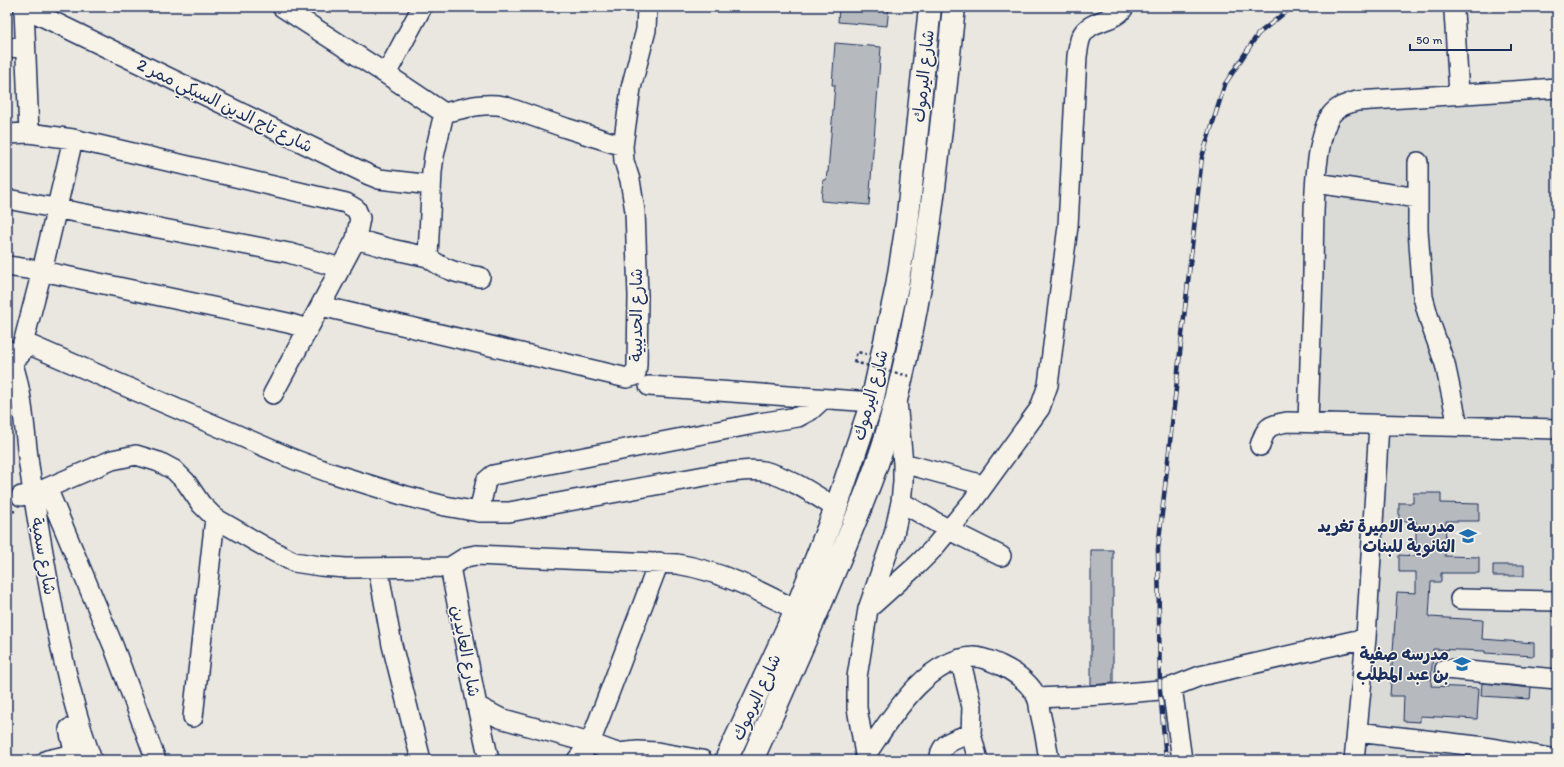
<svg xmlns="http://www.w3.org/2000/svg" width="1564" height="767" font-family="Itim,'Playpen Sans Arabic',sans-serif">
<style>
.built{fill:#dadad6}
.building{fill:#b6babf;stroke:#1b2f5e}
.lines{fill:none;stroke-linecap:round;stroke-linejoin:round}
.minor-casing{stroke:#1b2f5e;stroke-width:22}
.highway-casing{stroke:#1b2f5e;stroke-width:25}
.path{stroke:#1b2f5e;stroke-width:2.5;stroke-dasharray:3 3;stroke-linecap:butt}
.minor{stroke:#f7f3e8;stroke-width:19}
.highway{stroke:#f7f3e8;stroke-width:22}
.rail-casing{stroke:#1b2f5e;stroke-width:4.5}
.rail{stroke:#f7f3e8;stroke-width:3;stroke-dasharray:9;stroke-linecap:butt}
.path-bridge{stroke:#1b2f5e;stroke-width:2.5;stroke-dasharray:3 3;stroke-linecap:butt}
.labels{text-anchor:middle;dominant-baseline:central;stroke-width:3;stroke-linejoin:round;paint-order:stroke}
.street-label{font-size:17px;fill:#1b2f5e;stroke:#f7f3e8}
.poi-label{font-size:17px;font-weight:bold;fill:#1b2f5e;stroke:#f7f3e8;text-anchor:end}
</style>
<rect width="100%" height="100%" fill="#eae7e0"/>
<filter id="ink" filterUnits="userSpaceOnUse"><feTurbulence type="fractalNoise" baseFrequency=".025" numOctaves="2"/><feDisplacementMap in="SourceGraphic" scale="8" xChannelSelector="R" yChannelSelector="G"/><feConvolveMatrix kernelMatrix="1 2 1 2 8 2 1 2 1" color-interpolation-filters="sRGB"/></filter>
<g filter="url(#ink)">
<path class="built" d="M1557 90V760H1358L1386 435 1312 416 1323 151 1352 105Z"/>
<path class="building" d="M839 7H889L887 26 838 22Z
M835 43 881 47 869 205 821 201 823 180H826L827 172H828L835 85H832Z
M1413 493H1441V503L1479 504V521H1446L1445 556 1479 557V573H1441V582H1431L1429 617 1483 620 1482 639 1534 643V656L1485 653V651L1433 649 1431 686 1479 688 1477 719 1420 716V722L1403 721 1404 696H1390L1397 592 1416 593V572H1399V555L1416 556V521H1399V503H1413Z
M1091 550H1113V683L1091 685Z
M1493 565H1524V576H1493Z
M1482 683 1531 688 1530 699 1481 696Z"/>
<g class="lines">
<g class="minor-casing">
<path id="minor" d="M23 7 369 175 379 179 431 185
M282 7 386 74 444 113
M24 8 29 133
M1454 11 1459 94
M7 48 25 46
M386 74 422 7
M444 113 434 156 432 171 428 257C443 270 460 274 480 277
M444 113C465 108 483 102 504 106L566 128 623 146
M7 134 29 133 73 139 346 203 356 209 360 218 356 239 308 329 288 323 42 271 7 266
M1418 162V230L1423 297 1430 322 1445 364 1458 426
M1316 183 1418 198
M7 199 289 253 341 268
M356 239 391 249 428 257
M321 306 627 378 634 376 636 373 637 365 638 296 635 211 630 180 624 161 623 146 631 88 646 30 647 7
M23 342 293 459 328 472 402 495 445 506 479 512H509L721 473C736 472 753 468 767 472 792 479 815 495 836 508
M7 350C24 384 24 434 30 472 37 521 46 570 55 619 64 666 75 714 92 760
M20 355 42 271 73 139
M649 386 872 402
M273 394 308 329
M1308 422C1310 372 1311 323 1313 273 1314 236 1311 145 1331 115 1338 106 1347 104 1357 101L1557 88
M1260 446C1266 426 1268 426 1287 422L1557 429
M903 463 983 485
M47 488 113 645 156 760
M21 496 33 494 112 460 136 455 159 462 174 470 186 482 201 504 215 518 267 548 294 562 320 566 346 568 450 567 466 557 476 555 677 564C720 571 758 590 796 610
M901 502 949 530 1001 556
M479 512 486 481 493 475 759 423 798 417 811 410 823 399
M450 567 477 706 500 718 590 743 617 753 629 760
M378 568 392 645 421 760
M1460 599 1557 601
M868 609 917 565 932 550 972 502 1040 408 1048 385 1068 226 1077 56C1078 50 1079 42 1081 37 1090 18 1115 23 1124 7
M960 659 972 707 971 734 978 760
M1445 669 1557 679
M1172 687 1182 760
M1037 698 1103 695 1160 690 1172 687 1200 676 1366 638
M477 706 489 760
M193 717 215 518
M69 729 76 760
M1357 732 1485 747 1557 759
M617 753 638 751 657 752 702 760
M865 756C890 720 924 659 974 657 983 657 993 662 1000 665 1015 672 1029 682 1037 697 1039 701 1039 707 1040 712 1044 728 1047 744 1049 760
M47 760 75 754
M577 760 590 743 659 562
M866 760 857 708V677L868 609 894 534 901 502 903 482V463L897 402
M940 760C939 742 958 738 971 734
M1354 760 1366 638 1379 425"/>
</g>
<g class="highway-casing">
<path id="highway" d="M726 760 796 610 836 508 872 402 897 286 907 224 930 7
M752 760C780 697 808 635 834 572 852 529 870 487 884 443 927 301 938 153 954 7"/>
</g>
<path class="path" d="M854 362 857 352 866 354
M7 513 15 511"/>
<use href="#minor" class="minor"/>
<use href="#highway" class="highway"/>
<g class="rail-casing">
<path id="rail" d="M1166 760 1160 690 1158 549 1202 157 1225 84 1258 34 1292 7"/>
</g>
<use href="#rail" class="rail"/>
<path class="path-bridge" d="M854 362 909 376"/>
</g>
</g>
<defs>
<g id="school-bare" transform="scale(1.38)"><path d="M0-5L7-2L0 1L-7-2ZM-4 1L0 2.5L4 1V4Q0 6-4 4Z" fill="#1f6fb2" stroke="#f7f3e8" stroke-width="2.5" paint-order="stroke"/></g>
</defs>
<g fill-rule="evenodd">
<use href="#school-bare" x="1468" y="536"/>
<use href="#school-bare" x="1462" y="664"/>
</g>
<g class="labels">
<g class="street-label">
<text transform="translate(923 76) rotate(-84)">شارع اليرموك</text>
<text transform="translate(225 105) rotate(26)">شارع تاج الدين السبكي ممر 2</text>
<text transform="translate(636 315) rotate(-90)">شارع الحديبية</text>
<text transform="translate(870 395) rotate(-75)">شارع اليرموك</text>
<text transform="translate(44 556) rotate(80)">شارع سمية</text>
<text transform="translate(466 651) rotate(79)">شارع العايدين</text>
<text transform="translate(756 697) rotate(-65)">شارع اليرموك</text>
</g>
<g class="poi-label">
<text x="1455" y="526">مدرسة الاميرة تغريد<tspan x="1455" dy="20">الثانوية للبنات</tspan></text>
<text x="1449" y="654">مدرسه صفية<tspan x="1449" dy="20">بن عبد المطلب</tspan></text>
</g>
</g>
<rect width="1564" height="767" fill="none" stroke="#f7f3e8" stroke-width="24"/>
<rect x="12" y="12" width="1540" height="743" fill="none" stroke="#1b2f5e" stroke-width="1.5" filter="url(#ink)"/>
<path d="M1410 44v6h101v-6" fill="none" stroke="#1b2f5e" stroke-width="2"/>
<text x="1416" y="44" font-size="12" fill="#1b2f5e" stroke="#f7f3e8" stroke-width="3" paint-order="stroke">50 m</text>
</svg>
